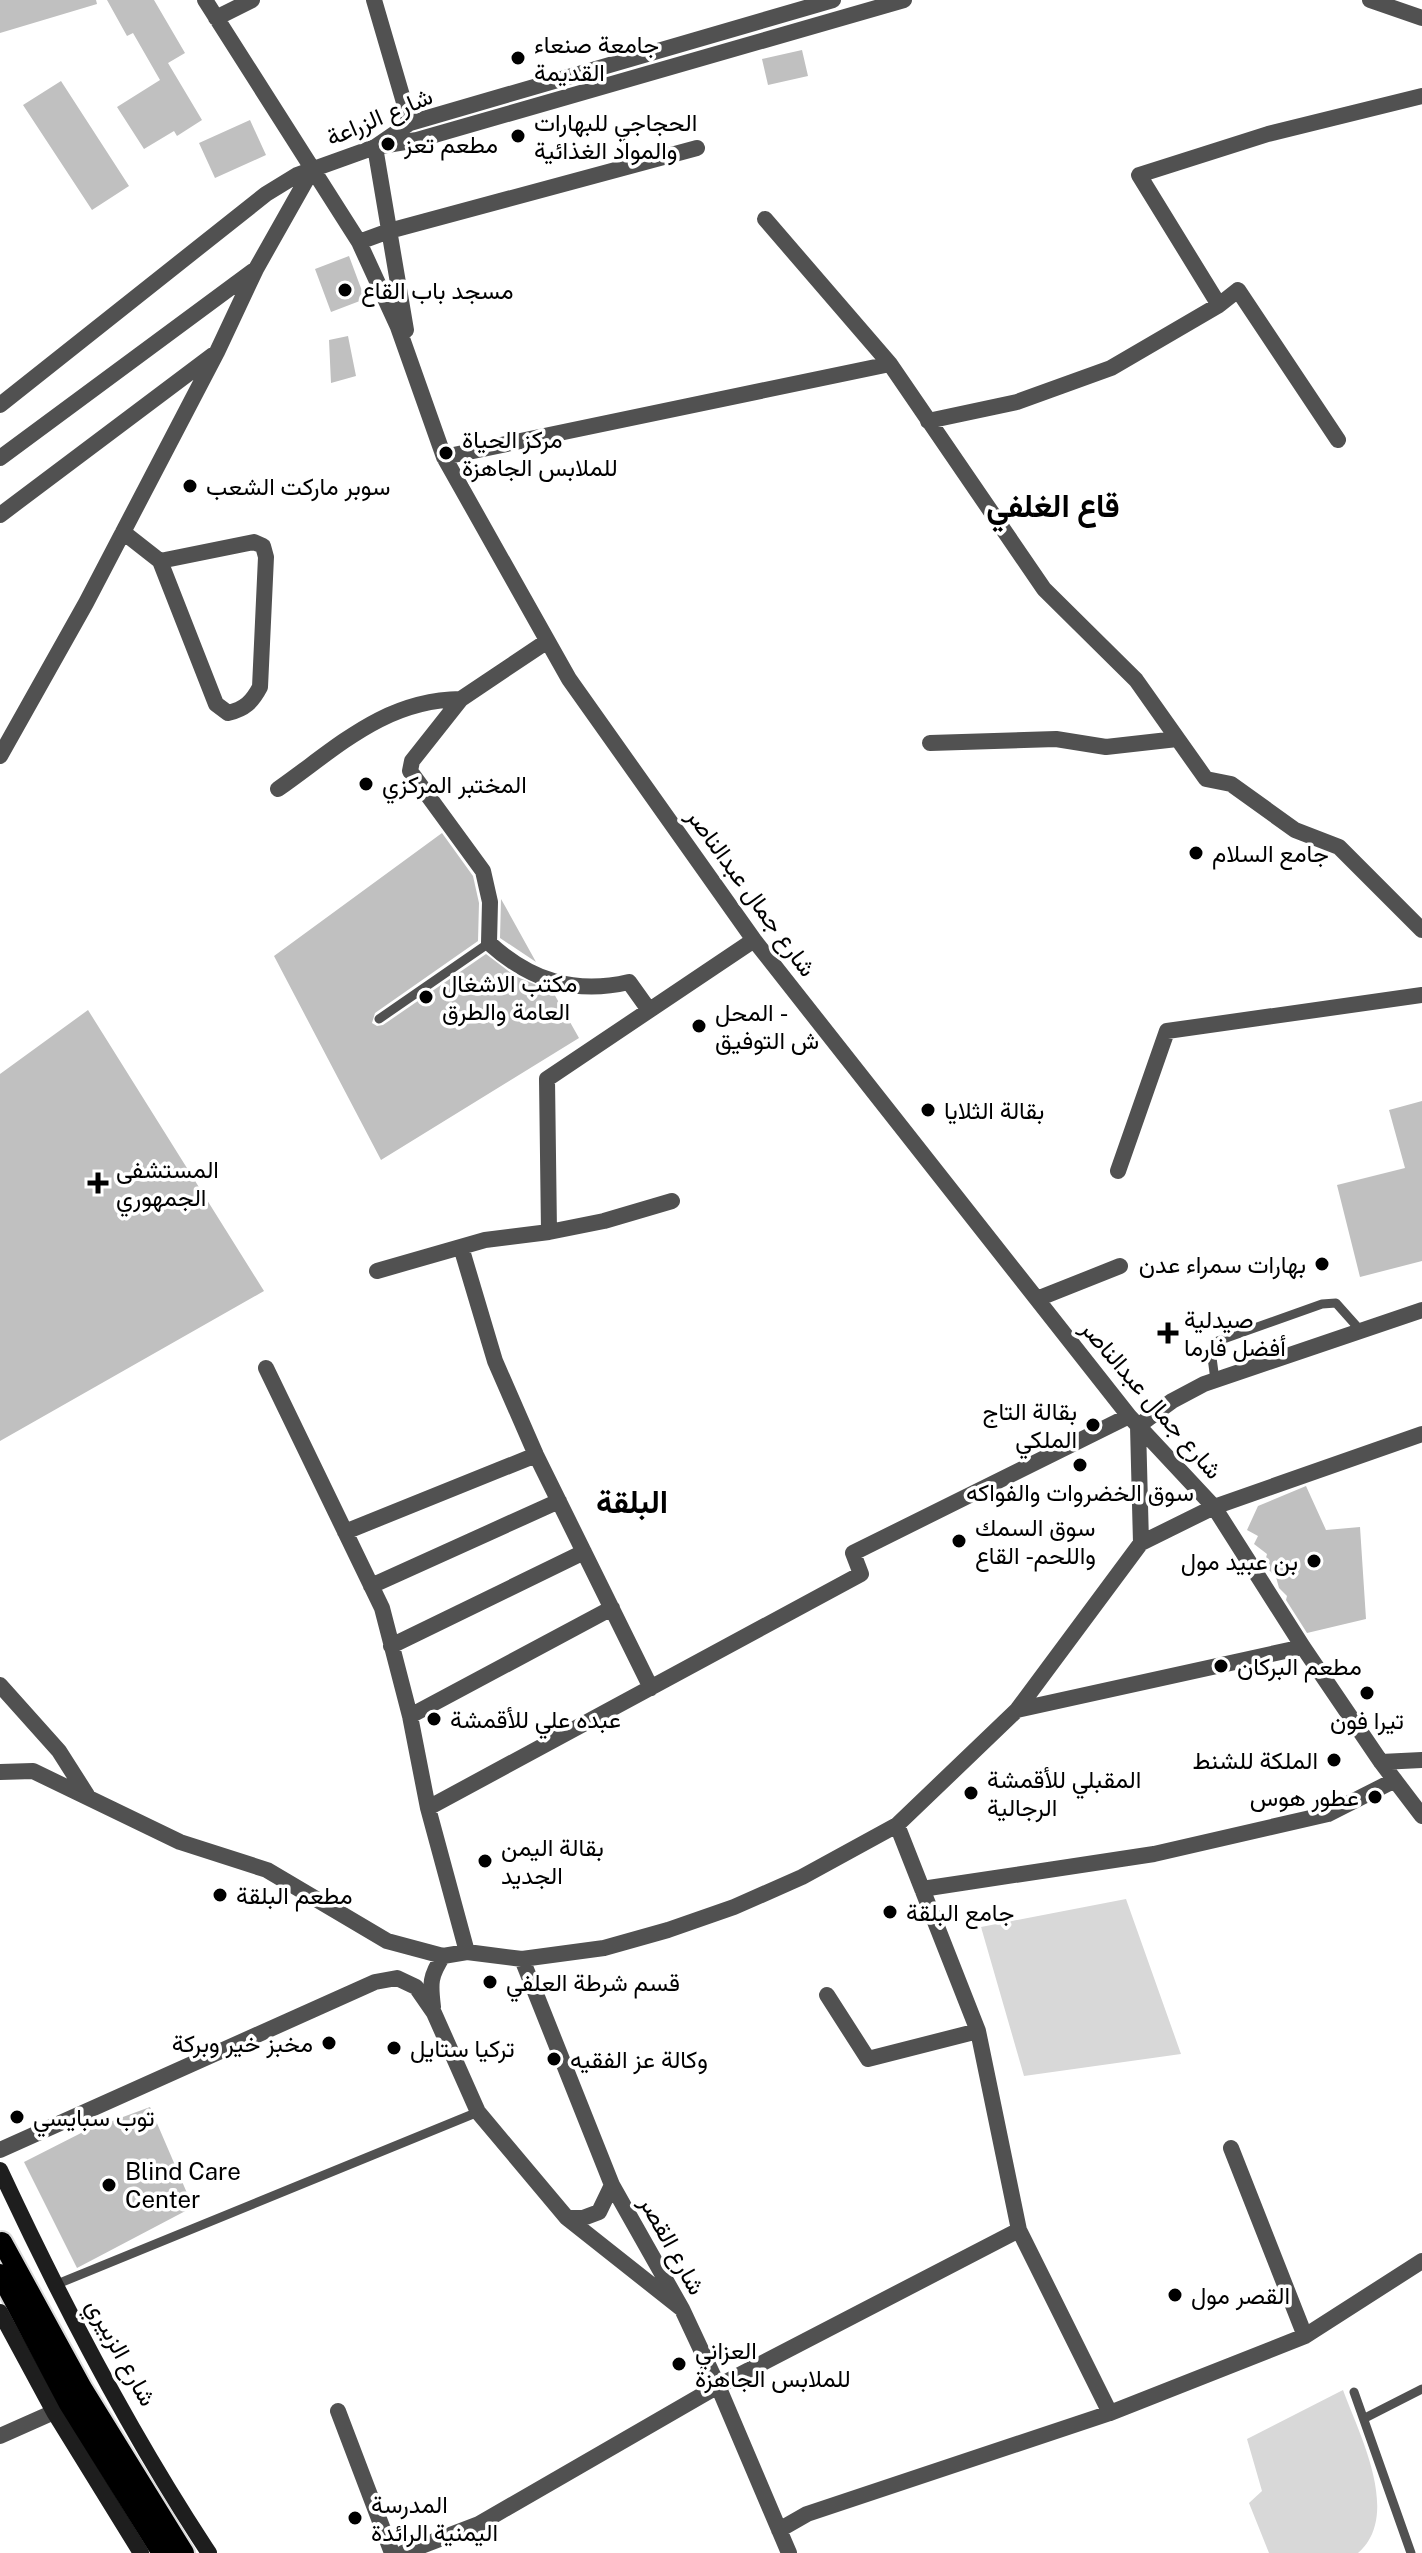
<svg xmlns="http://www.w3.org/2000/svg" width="1422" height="2553" font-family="'Public Sans',Vazirmatn,sans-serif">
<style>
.green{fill:#d8d8d8}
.building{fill:#c0c0c0}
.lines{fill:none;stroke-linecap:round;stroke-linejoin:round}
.primary-casing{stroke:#dbdbdb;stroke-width:24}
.service{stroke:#515151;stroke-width:9}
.minor{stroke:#515151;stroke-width:16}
.secondary{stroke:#1e1e1e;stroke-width:16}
.primary{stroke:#000;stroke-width:20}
.poi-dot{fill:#000;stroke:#fff;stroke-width:3}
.labels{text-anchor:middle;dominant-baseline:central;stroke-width:7;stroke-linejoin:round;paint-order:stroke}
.poi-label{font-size:24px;fill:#000;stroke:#fff;text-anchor:start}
.street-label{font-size:24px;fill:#000;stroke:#fff}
.district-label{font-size:32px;font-weight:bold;fill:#000;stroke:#fff}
</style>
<rect width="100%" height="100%" fill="#fff"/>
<path class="green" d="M1126 1899 1181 2054 1024 2076 981 1927Z
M1343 2390C1359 2434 1402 2515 1358 2553H1269L1249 2503 1262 2491 1247 2439Z"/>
<path class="building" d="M0 0H96L97 4 0 33Z
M107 0H154L185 53 168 63 202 120 177 136 174 131 144 149 117 107 160 80 133 33 127 36Z
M802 50 808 76 768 85 762 59Z
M61 81 129 186 92 210 23 105Z
M250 120 266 155 215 178 199 143Z
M349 256 365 299 331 312 315 269Z
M348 336 356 376 331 383 329 340Z
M442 833 473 876 479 903 478 941 375 1013 372 1023 377 1026 383 1025 486 954 515 976 553 992 579 1038 381 1160 274 956Z
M501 899 505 906 536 962 500 938Z
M88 1010 264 1291 0 1441V1074Z
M1422 1101V1261L1360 1277 1337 1185 1405 1168 1389 1110Z
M1306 1486 1326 1530 1360 1527 1366 1619 1307 1633 1286 1600 1287 1596 1279 1588 1276 1577 1264 1565 1267 1554 1254 1544 1258 1536 1247 1530 1258 1506Z
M150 2107 193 2207 77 2268 24 2162 85 2131Z"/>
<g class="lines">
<g class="primary-casing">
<path id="primary" d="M2 2242 82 2388 184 2553
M0 2274 69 2404 162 2553"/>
</g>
<path class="service" d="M379 1019 489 943
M1215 1380 1211 1350 1215 1342 1322 1304 1336 1303 1361 1331
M55 2285 478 2112
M1354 2392 1411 2553
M1365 2418 1422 2389"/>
<path class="minor" d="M205 0 359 242 398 327 444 457 569 679 754 940 1129 1416 1214 1507 1303 1647 1381 1762 1422 1816
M374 0 410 123
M1370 0 1422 18
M216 18 252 0
M381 146 417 140 904 0
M375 147 406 330
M765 219 890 364 1044 589 1136 680 1206 779 1231 784 1295 830 1339 847 1422 930
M359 242 389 231 697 148
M0 405 266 194 297 175 375 147 410 123 833 0
M928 421 1017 402 1111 368 1219 305
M1338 440 1238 290 1219 305 1139 175 1268 134 1422 96
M444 457 890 364
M0 458 253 271
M0 515 213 355
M123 532 160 561 216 704 228 713C245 709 252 702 260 687L266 557 263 546 254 542 160 561
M546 642 461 699 412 761 410 771 483 871 490 902 489 943C530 980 574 995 629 982L649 1010
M930 743 1056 739 1106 747 1177 739
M0 756 86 603 217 352 256 269 313 168
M278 789C338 747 384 700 461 699
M1118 1171 1167 1031 1422 995
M549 1232 547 1079 754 940
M461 1247 495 1361 536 1455 651 1688
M377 1271 485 1240 549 1232 604 1221 672 1201
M1037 1299 1120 1266
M266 1368 382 1608 410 1716 428 1808 467 1952
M1138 1426 1172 1401 1204 1384 1422 1310
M1138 1426 1141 1543
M345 1532 536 1455
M371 1586 559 1501
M391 1646 584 1552
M0 1685 59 1751 87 1795
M1017 1710 1303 1647
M410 1716 612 1608
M1381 1762 1422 1760
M0 1772 33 1771 180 1842 267 1870 387 1941 443 1956 467 1952 522 1959 604 1948 668 1930 734 1907 802 1877 897 1825 1017 1710 1141 1543 1214 1507 1422 1434
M428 1808 861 1574 853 1553 1129 1416
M897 1825 978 2031 1019 2230 1110 2413
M922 1889 1154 1854 1328 1814 1395 1780
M522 1959 612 2185 682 2309 718 2386 789 2553
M827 1995 868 2059 978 2031
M433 2007C430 1983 430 1976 443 1956
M1231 2148 1305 2336
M0 2150 375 1982 397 1978 416 1987 434 2013 478 2112 567 2218 682 2309
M567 2218H583L599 2212 612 2185
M338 2411 392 2553
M0 2436 54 2412
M779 2530 807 2514 1110 2413 1305 2336 1422 2261
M403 2553 479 2524 718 2386 1019 2230"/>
<path class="secondary" d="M0 2170C61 2301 129 2432 209 2553
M0 2312 54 2412 141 2553"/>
<use href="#primary" class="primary"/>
</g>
<g class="poi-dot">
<circle cx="518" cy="58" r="8"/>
<circle cx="518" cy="136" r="8"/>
<circle cx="388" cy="144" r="8"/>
<circle cx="345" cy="290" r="8"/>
<circle cx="446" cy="453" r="8"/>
<circle cx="190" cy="486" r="8"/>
<circle cx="366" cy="784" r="8"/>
<circle cx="1196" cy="853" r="8"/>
<circle cx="426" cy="997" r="8"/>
<circle cx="699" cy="1026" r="8"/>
<circle cx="928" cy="1110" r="8"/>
<path d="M94 1171h8v8h8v8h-8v8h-8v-8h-8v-8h8z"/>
<circle cx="1322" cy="1264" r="8"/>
<path d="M1164 1321h8v8h8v8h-8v8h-8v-8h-8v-8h8z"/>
<circle cx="1093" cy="1425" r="8"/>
<circle cx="1080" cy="1465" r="8"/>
<circle cx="959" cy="1541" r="8"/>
<circle cx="1314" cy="1561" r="8"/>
<circle cx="1221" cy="1666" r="8"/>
<circle cx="1367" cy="1693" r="8"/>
<circle cx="434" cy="1719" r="8"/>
<circle cx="1334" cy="1760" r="8"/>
<circle cx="971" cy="1793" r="8"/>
<circle cx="1375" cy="1797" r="8"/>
<circle cx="485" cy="1861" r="8"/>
<circle cx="220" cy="1895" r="8"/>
<circle cx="890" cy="1912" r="8"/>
<circle cx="490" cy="1982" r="8"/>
<circle cx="329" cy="2043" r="8"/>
<circle cx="394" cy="2048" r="8"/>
<circle cx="554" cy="2059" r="8"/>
<circle cx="17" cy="2117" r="8"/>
<circle cx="109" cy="2185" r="8"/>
<circle cx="1175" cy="2295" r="8"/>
<circle cx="679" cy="2364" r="8"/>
<circle cx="355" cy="2518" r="8"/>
</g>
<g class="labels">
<g class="poi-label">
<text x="534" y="44">جامعة صنعاء<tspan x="534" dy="28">القديمة</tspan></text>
<text x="534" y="122">الحجاجي للبهارات<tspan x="534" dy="28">والمواد الغذائية</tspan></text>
<text x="404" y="144">مطعم تعز</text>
<text x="361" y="290">مسجد باب القاع</text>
<text x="462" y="439">مركز الحياة<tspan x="462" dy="28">للملابس الجاهزة</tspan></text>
<text x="206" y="486">سوبر ماركت الشعب</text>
<text x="382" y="784">المختبر المركزي</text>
<text x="1212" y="853">جامع السلام</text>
<text x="442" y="983">مكتب الاشغال<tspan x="442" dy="28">العامة والطرق</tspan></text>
<text x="715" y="1012">المحل -<tspan x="715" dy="28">ش التوفيق</tspan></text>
<text x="944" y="1110">بقالة الثلايا</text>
<text x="116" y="1169">المستشفى<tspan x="116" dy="28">الجمهوري</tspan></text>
<text x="1306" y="1264" text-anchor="end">بهارات سمراء عدن</text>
<text x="1184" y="1319">صيدلية<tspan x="1184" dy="28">أفضل فارما</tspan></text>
<text x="1077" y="1411" text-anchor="end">بقالة التاج<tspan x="1077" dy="28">الملكي</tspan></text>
<text x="1080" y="1492" text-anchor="middle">سوق الخضروات والفواكه</text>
<text x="975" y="1527">سوق السمك<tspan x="975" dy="28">واللحم - القاع</tspan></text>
<text x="1298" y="1561" text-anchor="end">بن عبيد مول</text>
<text x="1237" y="1666">مطعم البركان</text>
<text x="450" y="1719">عبده علي للأقمشة</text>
<text x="1367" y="1720" text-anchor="middle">تيرا فون</text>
<text x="1318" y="1760" text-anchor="end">الملكة للشنط</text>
<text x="987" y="1779">المقبلي للأقمشة<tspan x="987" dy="28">الرجالية</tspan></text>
<text x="1359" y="1797" text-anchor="end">عطور هوس</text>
<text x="501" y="1847">بقالة اليمن<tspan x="501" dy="28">الجديد</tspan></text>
<text x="236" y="1895">مطعم البلقة</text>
<text x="906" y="1912">جامع البلقة</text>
<text x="506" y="1982">قسم شرطة العلفي</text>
<text x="313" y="2043" text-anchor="end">مخبز خير وبركة</text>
<text x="410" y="2048">تركيا ستايل</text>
<text x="570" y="2059">وكالة عز الفقيه</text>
<text x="33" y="2117">توب سبايسي</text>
<text x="125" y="2171">Blind Care<tspan x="125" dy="28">Center</tspan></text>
<text x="1191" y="2295">القصر مول</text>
<text x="695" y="2350">العزاني<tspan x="695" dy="28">للملابس الجاهزة</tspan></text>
<text x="371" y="2504">المدرسة<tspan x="371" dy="28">اليمنية الرائدة</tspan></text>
</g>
<g class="street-label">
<text transform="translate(379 116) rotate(-23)">شارع الزراعة</text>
<text transform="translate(752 892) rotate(54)">شارع جمال عبدالناصر</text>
<text transform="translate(1152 1399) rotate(49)">شارع جمال عبدالناصر</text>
<text transform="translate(673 2245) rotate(61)">شارع القصر</text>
<text transform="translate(122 2352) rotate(61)">شارع الزبيري</text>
</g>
<g class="district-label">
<text x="1053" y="505">قاع الغلفي</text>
<text x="632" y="1501">البلقة</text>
</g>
</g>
</svg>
